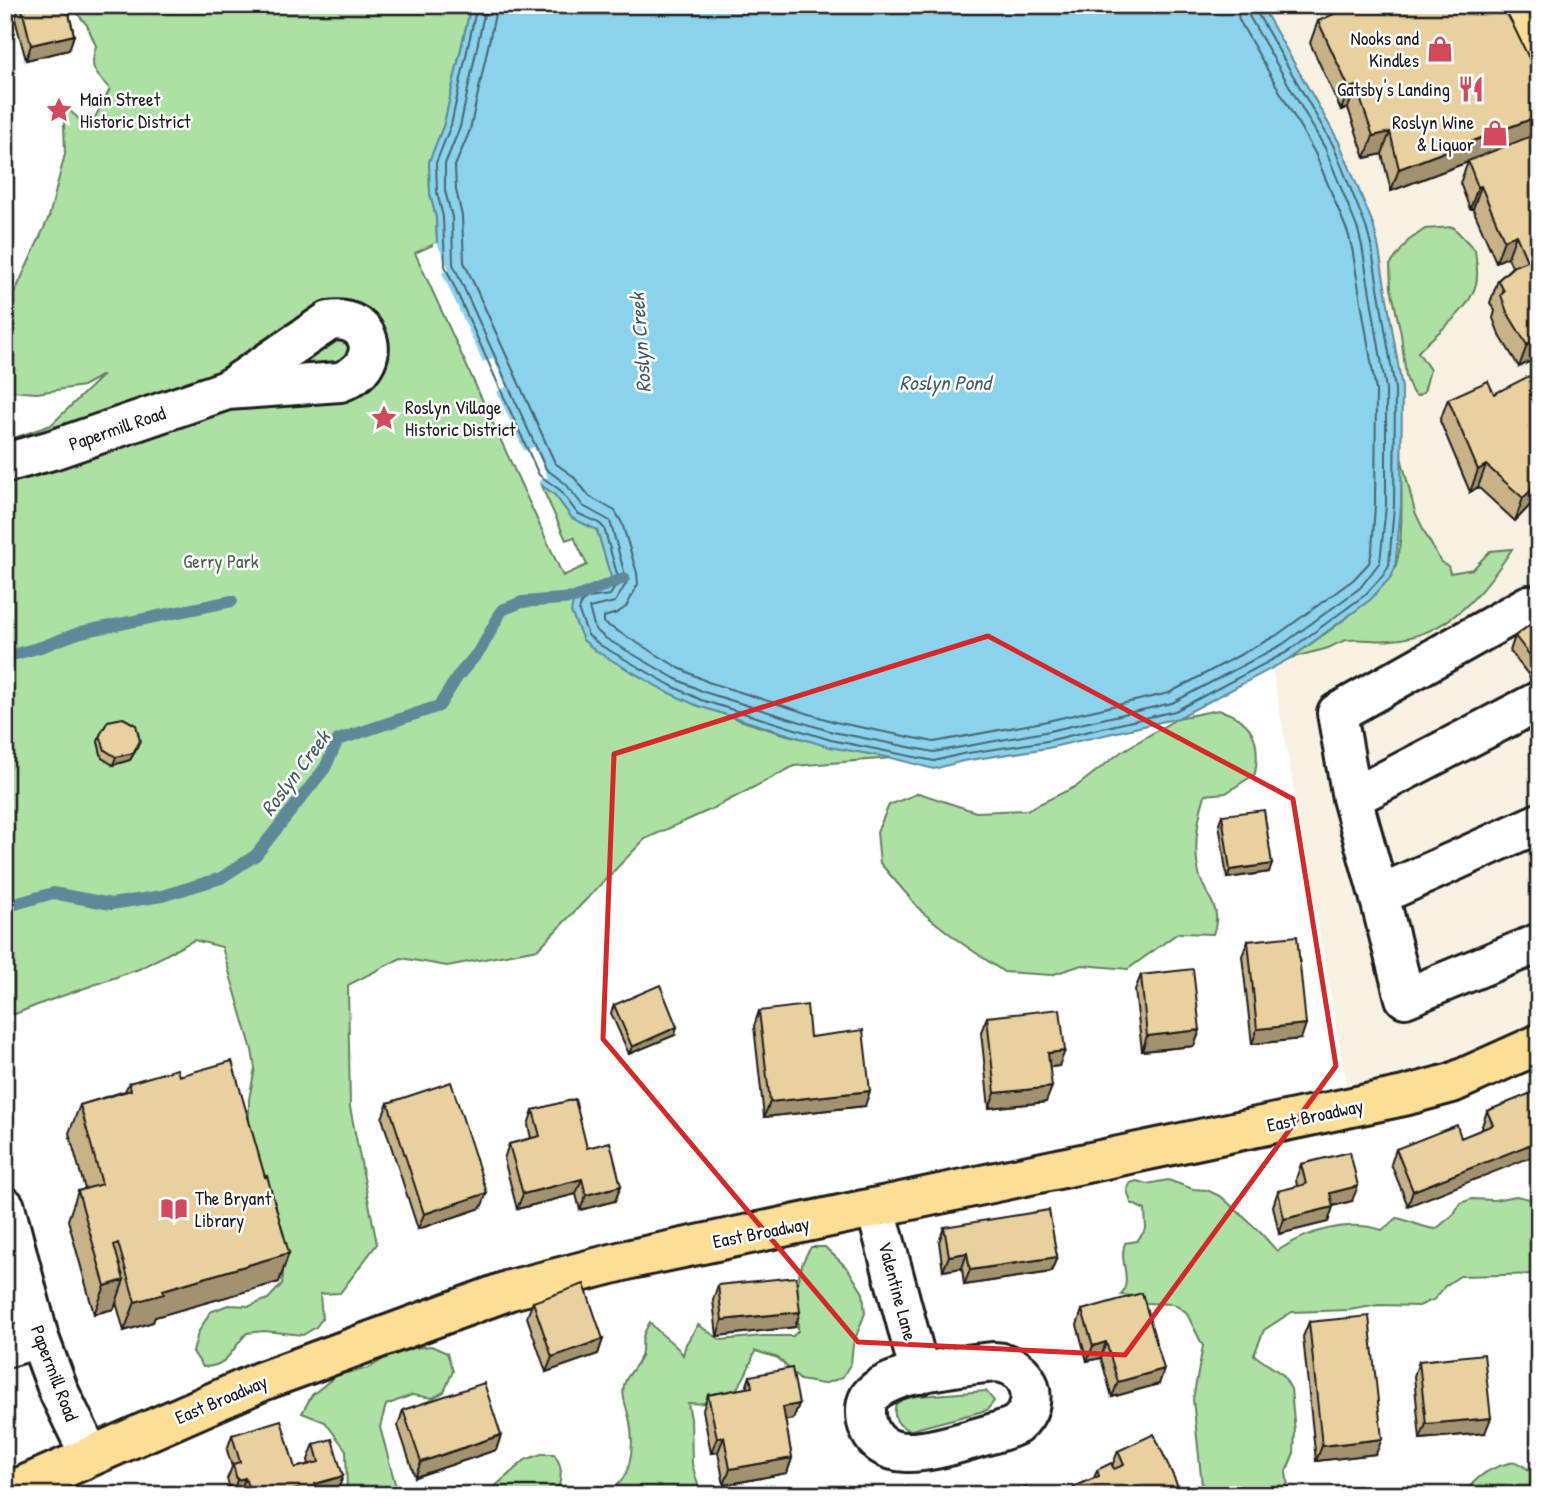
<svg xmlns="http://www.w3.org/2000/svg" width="1544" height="1500" font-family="'Patrick Hand',sans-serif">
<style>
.built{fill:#f8f1e2}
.green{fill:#ace1a3;stroke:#647e60;stroke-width:2}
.water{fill:#8bd2ec;stroke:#5f8999;stroke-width:2}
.pier{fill:#fff}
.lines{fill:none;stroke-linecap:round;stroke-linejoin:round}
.shore{stroke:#48656f;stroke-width:2}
.stream{stroke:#5f8999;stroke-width:12}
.minor-casing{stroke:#1c1c1c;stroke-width:44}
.major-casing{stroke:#1c1c1c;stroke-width:44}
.minor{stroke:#fff;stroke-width:38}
.major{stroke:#fdde96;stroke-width:38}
.wall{fill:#c8b389;stroke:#1c1c1c;stroke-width:2}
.shaded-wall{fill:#a3926f;stroke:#1c1c1c;stroke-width:2}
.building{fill:#e9d09f;stroke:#1c1c1c;stroke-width:2}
.marked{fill:none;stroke:#d62828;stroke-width:5;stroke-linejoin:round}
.labels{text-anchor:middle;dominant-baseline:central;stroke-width:5;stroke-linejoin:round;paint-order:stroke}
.poi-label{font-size:19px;fill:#1c1c1c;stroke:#fff;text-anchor:end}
.street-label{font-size:19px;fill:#1c1c1c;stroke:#fff}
.park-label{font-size:19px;fill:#4e614b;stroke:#fff}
.water-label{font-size:21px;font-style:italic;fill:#435c65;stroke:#fff}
</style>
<rect width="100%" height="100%" fill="#fff"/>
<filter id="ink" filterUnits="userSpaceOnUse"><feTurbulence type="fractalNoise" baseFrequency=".0143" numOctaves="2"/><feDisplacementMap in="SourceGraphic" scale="14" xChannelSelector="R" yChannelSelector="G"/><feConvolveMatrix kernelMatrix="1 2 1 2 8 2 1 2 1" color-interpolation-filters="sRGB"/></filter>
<g filter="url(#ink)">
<path class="built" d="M1261 5H1539V1044L1351 1108 1272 668 1291 658 1370 600 1391 577 1395 568 1401 506 1402 388 1373 224 1339 142Z"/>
<path class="green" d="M70 5H471L444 124 429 162 430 193 436 218 437 243 415 253 563 576 587 565 574 537 566 540 541 485 555 495 572 518 597 530 612 580 606 590 585 591 583 640C598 652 615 662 632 672 713 718 802 743 892 758L794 766 714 808 645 839 538 949 447 966 401 958 348 985 350 1107 377 1244 340 1293 320 1294 322 1319 316 1327 303 1335 264 1331 247 1333C231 1349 229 1367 203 1367L193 1352 198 1333 210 1312 228 1305 250 1306 268 1299 282 1284 283 1273 279 1242 249 1139V1099L255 1068 252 1050 222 947 194 940 139 969 45 1002 5 1018V441L51 425 103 375 83 386 37 393 10 391 5 381V314L49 217 65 154 64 125 66 107 81 121 92 123 110 89C94 72 89 69 96 46L87 25Z
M1453 227 1475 250C1476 260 1479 274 1476 284 1468 314 1438 330 1418 352L1430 370 1424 392 1417 396 1412 392 1406 377 1401 334 1391 288 1390 265 1408 241 1425 229Z
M1401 457 1415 512 1426 535 1441 562 1448 566 1450 573 1473 569 1490 551 1512 549C1483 593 1448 636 1392 640 1377 642 1363 638 1348 640 1341 641 1335 645 1328 648 1316 652 1303 654 1291 658 1318 638 1386 595 1396 565 1404 539 1401 485 1401 457Z
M1218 710C1253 719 1261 740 1255 774L1226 793 1205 795C1197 821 1193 851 1200 877 1207 899 1223 907 1213 934L1178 933 1128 969 1082 965 1051 975 1004 972 960 942 922 912 880 863 877 832 889 805 919 793 976 812 1027 810 1077 786 1121 752 1178 718Z
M1168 1180 1193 1189 1207 1190 1222 1197 1260 1232 1277 1251C1308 1231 1346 1219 1382 1230L1397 1218C1411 1221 1423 1228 1436 1229L1454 1214 1460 1203 1472 1199 1494 1200 1516 1196 1539 1201V1274L1460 1276 1445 1286 1435 1299 1419 1306 1379 1305 1349 1310 1292 1312 1264 1330 1254 1355 1283 1375 1291 1389 1295 1432 1294 1453 1286 1472 1289 1495H1203L1193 1399 1203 1346 1186 1312 1173 1304 1146 1303 1135 1296 1121 1295C1133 1278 1118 1261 1125 1243L1137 1241 1146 1229 1145 1210 1131 1203 1127 1190 1130 1183 1137 1181 1147 1184Z
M811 1247H825L848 1269 863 1293 865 1313 853 1345 851 1363 842 1378 823 1384 800 1380 778 1358 755 1351C743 1387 731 1407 688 1403L691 1419 692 1464 701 1495H468L492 1489 525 1460 541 1454H554C562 1465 562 1473 559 1486 570 1492 594 1495 606 1491 633 1483 634 1445 630 1422 628 1410 621 1397 624 1385 627 1374 636 1368 640 1358 644 1350 641 1344 643 1337 644 1332 647 1327 650 1322 660 1336 675 1342 683 1355L686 1344 698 1325 721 1340 763 1336H793L798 1331C799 1298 791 1277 811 1247Z
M431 1346 447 1353 453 1371 444 1392 433 1398 412 1395 386 1405 380 1427 396 1487 404 1495H347L346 1450 325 1422 302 1413 312 1395 337 1375 369 1368 398 1350Z
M986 1391 994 1401 987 1410 911 1430C897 1427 892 1417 896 1404L906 1397Z
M1516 1462C1534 1472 1539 1473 1539 1495H1464C1476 1475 1494 1465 1516 1462Z"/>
<path class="water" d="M471 5H1261L1339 142 1373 224 1378 244 1402 388 1401 506 1395 568 1391 577 1370 600 1291 658 1178 718 1048 748 963 761 934 769 892 758 829 747 698 706 667 692 596 651 583 640 571 612 574 598 585 591 606 589 612 580 597 530 572 518 555 495 533 479 438 268 436 218 430 193 429 162 444 124Z"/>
<path class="pier" d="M437 243 449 269 442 273 483 362 493 358 506 387 497 392 524 451 534 447 548 477 539 481 543 491 530 481 434 270 433 244Z"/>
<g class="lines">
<path class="shore" d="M477 5 451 125 436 163 437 192 443 217 445 266 539 475 560 490 577 513 599 523 604 528 619 581 610 595 588 598 581 603 579 612 588 635 600 645 670 685 701 700 831 740 934 761 962 754 1047 741 1175 711 1287 652 1365 595 1384 574 1389 565 1394 506 1395 389 1371 245 1366 227 1333 145 1256 11 1255 5
M486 5 460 127 445 164V191L452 217 453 264 546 469 566 484 583 506 610 521 627 582 615 602 589 608 595 629 605 638 674 678 704 692 833 732 934 752 1045 732 1172 703 1283 644 1360 588 1380 562 1386 506V389L1362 246 1358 230 1325 148 1249 16 1247 5
M497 5 470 130 455 166 456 190 462 216 464 262 555 463 573 476 590 497 615 511 622 523 637 573 638 584 626 607 617 613 604 617V623L679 668 708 682 835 722 934 742 1043 722 1169 693 1277 635 1353 580 1369 563 1372 551 1375 505 1376 391 1352 248 1348 233 1315 153 1239 20 1236 5"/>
<path class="stream" d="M5 657 41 647 81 632 232 601
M5 907 53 893 111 904 162 896 221 878 256 855 325 768 338 740 439 706 458 676 481 649 502 610 522 602 574 598 624 578"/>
<g class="minor-casing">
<path id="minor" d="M5 463 52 450 227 390 340 382C385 366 374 314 329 321L227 390
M1539 701 1352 798 1379 895 1539 823
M1352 798 1337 713 1529 605 1539 615
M1379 895 1405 998 1539 943
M5 1207 39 1338 59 1392 90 1456
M876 1209 920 1374
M5 1348 39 1338
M994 1362C1029 1363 1044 1402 1016 1425 1002 1432 985 1435 970 1440 937 1449 879 1469 867 1422 865 1411 865 1399 874 1392 896 1372 964 1365 994 1362Z"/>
</g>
<g class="major-casing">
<path id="major" d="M1519 5 1539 42
M5 1494 262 1381 510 1290 631 1259 1404 1096 1452 1083 1539 1044"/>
</g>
<use href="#minor" class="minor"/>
<use href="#major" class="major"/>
</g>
<path class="wall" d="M20 5H67L74 35 69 50 26 60 15 19Z
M1318 21 1539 79V357L1519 367 1499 334 1493 318 1495 311 1490 303 1498 280 1512 267 1508 257 1496 262 1473 209H1470L1460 183 1468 162 1391 191 1382 154 1365 158 1348 108 1341 110 1310 43Z
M1539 376V499L1537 498 1515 521 1478 487 1470 492 1440 421 1448 399 1494 394Z
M1539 618V678L1534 682 1510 651 1515 636Z
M100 735 137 748 130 760 113 765 102 758 98 742Z
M1222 815 1272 864 1269 872 1227 878 1219 823Z
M1248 941 1301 1039 1252 1044 1242 956Z
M1141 975 1200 1030 1194 1046 1142 1051 1135 990Z
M614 1005 675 1035 629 1054 611 1013Z
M759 1011 810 1037 865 1106 764 1117 754 1026Z
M987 1017 1059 1066 1050 1067 1046 1102 989 1108 981 1032Z
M179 1076 279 1282 155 1317 153 1322 124 1331 116 1302 114 1309 94 1314 68 1220 78 1191 85 1189 69 1133 80 1105 125 1091 129 1083Z
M1539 1090 1408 1206 1391 1164 1396 1149 1461 1138 1483 1129 1482 1126 1487 1111Z
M388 1103 481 1208 418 1229 382 1118Z
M533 1110 587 1148 621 1186 615 1201 580 1210 576 1194 517 1209 504 1159 509 1144 531 1138 528 1125Z
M1301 1164 1352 1201 1333 1206 1328 1222 1279 1234 1273 1206 1278 1191 1297 1187 1296 1179Z
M944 1227 1057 1257 1051 1272 964 1285 962 1268 943 1271 939 1242Z
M1539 1284V1324L1531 1300 1537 1285Z
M718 1285 795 1327 717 1336 713 1300Z
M533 1302 603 1339 598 1354 546 1372 527 1317Z
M1082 1310 1164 1369 1159 1384 1112 1397 1101 1358 1087 1361 1077 1325Z
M1309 1322 1376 1454 1316 1461 1303 1337Z
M1419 1361 1485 1433 1420 1439 1414 1376Z
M750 1376 799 1404 793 1419 785 1420 792 1458 787 1473 724 1485 718 1452 711 1453 703 1410 708 1395 746 1388Z
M403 1410 501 1435 496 1450 415 1477 398 1426Z
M232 1435 295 1468 309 1464 308 1460 314 1444 338 1491 324 1495H240V1493L232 1495 227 1479 232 1467 227 1450Z
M1118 1451 1182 1495H1071L1074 1487 1094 1478 1097 1470 1112 1466Z"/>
<path class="shaded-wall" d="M74 35 69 50 26 60 31 45Z
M1356 86 1348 108 1341 110 1349 88Z
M1539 116V135L1391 191 1399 169Z
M1390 132 1382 154 1365 158 1373 136Z
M1481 186 1473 209H1470L1478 187Z
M1516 235 1508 257 1496 262 1504 240Z
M1539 339V357L1519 367 1527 345Z
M1486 465 1478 487 1470 492 1478 470Z
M1539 483V495L1537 498 1515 521 1523 498Z
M1539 668V678L1534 682Z
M140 741 137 748 130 760 113 765 116 757Z
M1272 864 1269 872 1227 878 1230 870Z
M1306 1024 1301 1039 1252 1044 1257 1029Z
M677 1027 675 1035 629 1054 632 1047Z
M1200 1030 1194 1046 1142 1051 1147 1036Z
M1065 1051 1059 1066 1043 1068 1048 1053Z
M1052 1087 1046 1102 989 1108 995 1093Z
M870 1091 865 1106 764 1117 770 1102Z
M1539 1141V1154L1408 1206 1413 1191Z
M582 1179 576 1194 517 1209 523 1194Z
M621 1186 615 1201 580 1210 586 1195Z
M1358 1186 1352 1201 1324 1208 1330 1193Z
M487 1193 481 1208 418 1229 424 1214Z
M1333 1207 1328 1222 1279 1234 1284 1219Z
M289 1253 279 1282 155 1317 153 1322 124 1331 135 1302 163 1290Z
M967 1253 962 1268 943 1271 949 1256Z
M1057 1257 1051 1272 964 1285 970 1270Z
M124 1280 114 1309 94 1314 105 1286Z
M800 1312 795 1327 717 1336 722 1320Z
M603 1339 598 1354 546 1372 552 1357Z
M1106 1342 1101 1358 1087 1361 1093 1346Z
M1164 1369 1159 1384 1112 1397 1118 1382Z
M799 1404 793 1419 777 1422 783 1407Z
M1491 1418 1485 1433 1420 1439 1426 1424Z
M501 1435 496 1450 415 1477 421 1462Z
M724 1437 718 1452 711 1453 717 1438Z
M1382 1439 1376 1454 1316 1461 1322 1446Z
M792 1458 787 1473 724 1485 730 1469Z
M343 1476 338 1491 324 1495H311L315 1484Z
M245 1478 240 1493 232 1495 237 1480Z
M298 1489 296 1495H278Z"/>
<path class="building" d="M21 5H67L74 35 31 45Z
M1354 5H1502L1512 23 1539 79V116L1399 169 1390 132 1373 136 1356 86 1349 88 1318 21Z
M1539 133V339L1527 345 1507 312 1501 295 1504 291 1498 280 1514 266 1527 261 1516 235 1504 240 1481 186 1478 187 1468 161Z
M1537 372 1539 376V483L1523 498 1486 465 1478 470 1448 399 1488 381 1494 394Z
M1539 618V667L1515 636Z
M123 718 136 725 140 741 133 753 116 757 105 750 100 735 108 721Z
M1264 810 1272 864 1230 870 1222 815Z
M1297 936 1306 1024 1257 1029 1248 941Z
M1193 969 1200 1030 1147 1036 1141 975Z
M660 985 677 1027 632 1047 614 1005Z
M807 1005 810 1037 863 1030 870 1091 770 1102 759 1011Z
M1060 1009 1065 1051 1048 1053 1052 1087 995 1093 987 1017Z
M232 1061 265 1177 267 1176 289 1253 163 1290 164 1294 135 1302 118 1243 114 1245 124 1280 105 1286 78 1191 102 1184 80 1105 131 1090 129 1083 177 1069 179 1076Z
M451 1082 487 1193 424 1214 388 1103Z
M1539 1090V1141L1413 1191 1396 1149 1457 1125 1461 1138 1493 1125 1487 1111Z
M575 1099 587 1148 610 1142 621 1186 586 1195 582 1179 523 1194 509 1144 540 1136 533 1110Z
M1350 1152 1358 1186 1330 1193 1333 1207 1284 1219 1278 1191 1306 1184 1301 1164Z
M1049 1210 1057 1257 970 1270 967 1253 949 1256 944 1227Z
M796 1277 800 1312 722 1320 718 1285Z
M584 1284 603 1339 552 1357 533 1302Z
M1142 1293 1164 1369 1118 1382 1106 1342 1093 1346 1082 1310Z
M1369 1316 1382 1439 1322 1446 1309 1322Z
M1484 1354 1491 1418 1426 1424 1419 1361Z
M792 1368 799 1404 783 1407 792 1458 730 1469 724 1437 717 1438 708 1395 752 1387 750 1376Z
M484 1383 501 1435 421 1462 403 1410Z
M281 1420 295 1468 319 1462 314 1444 332 1439 343 1476 315 1484 319 1495H300L298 1489 278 1495H251L245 1478 237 1480 233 1464 240 1462 232 1435Z
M1154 1434 1182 1495H1078L1074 1487 1099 1476 1097 1470 1111 1463 1114 1469 1124 1465 1118 1451Z
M1026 1487 1027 1495H987Z"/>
</g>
<path class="marked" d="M988 636 1293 799 1336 1066 1125 1355 858 1342 603 1039 614 754Z"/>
<defs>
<g id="shop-bare" transform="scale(2.1)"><path d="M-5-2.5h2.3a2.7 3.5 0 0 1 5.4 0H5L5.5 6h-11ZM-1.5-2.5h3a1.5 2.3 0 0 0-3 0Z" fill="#d1495b" stroke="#fff" stroke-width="2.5" paint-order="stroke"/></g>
<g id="restaurant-bare" transform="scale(2.1)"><path d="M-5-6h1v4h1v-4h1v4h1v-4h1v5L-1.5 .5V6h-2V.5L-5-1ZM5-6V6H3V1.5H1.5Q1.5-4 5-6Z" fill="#d1495b" stroke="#fff" stroke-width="2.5" paint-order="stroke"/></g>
<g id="sight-bare" transform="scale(2.1)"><path d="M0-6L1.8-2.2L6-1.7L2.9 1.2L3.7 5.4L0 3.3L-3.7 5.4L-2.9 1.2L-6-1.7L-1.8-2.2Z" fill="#d1495b" stroke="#fff" stroke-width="2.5" paint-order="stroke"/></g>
<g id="library-bare" transform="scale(2.1)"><path d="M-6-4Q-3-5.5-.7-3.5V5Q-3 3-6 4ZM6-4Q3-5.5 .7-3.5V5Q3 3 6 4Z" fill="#d1495b" stroke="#fff" stroke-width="2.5" paint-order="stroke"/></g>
</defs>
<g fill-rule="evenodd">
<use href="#shop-bare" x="1440" y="49"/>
<use href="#restaurant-bare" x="1471" y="89"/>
<use href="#sight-bare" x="59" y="110"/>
<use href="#shop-bare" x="1495" y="133"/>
<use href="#sight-bare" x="384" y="418"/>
<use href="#library-bare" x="174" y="1209"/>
</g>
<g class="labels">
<g class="poi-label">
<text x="1419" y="38">Nooks and<tspan x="1419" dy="22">Kindles</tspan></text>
<text x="1450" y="89">Gatsby's Landing</text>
<text x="80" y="99" text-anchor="start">Main Street<tspan x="80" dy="22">Historic District</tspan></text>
<text x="1474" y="122">Roslyn Wine<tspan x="1474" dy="22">&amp; Liquor</tspan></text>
<text x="405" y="407" text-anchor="start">Roslyn Village<tspan x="405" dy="22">Historic District</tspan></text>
<text x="195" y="1198" text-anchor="start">The Bryant<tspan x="195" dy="22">Library</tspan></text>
</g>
<g class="street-label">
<text transform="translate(117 428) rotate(-19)">Papermill Road</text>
<text transform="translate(1315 1115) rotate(-12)">East Broadway</text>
<text transform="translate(761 1232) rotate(-11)">East Broadway</text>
<text transform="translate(898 1291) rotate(75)">Valentine Lane</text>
<text transform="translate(55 1373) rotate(69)">Papermill Road</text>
<text transform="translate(221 1399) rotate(-23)">East Broadway</text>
</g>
<g class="park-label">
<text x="221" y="561">Gerry Park</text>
</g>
<g class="water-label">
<text transform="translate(640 343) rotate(-94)">Roslyn Creek</text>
<text x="945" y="382">Roslyn Pond</text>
<text transform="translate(295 773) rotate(-53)">Roslyn Creek</text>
</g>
</g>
<rect width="1544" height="1500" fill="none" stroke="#fff" stroke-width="28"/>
<rect x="14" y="14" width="1516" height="1472" fill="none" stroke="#1c1c1c" stroke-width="2.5" filter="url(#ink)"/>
</svg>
